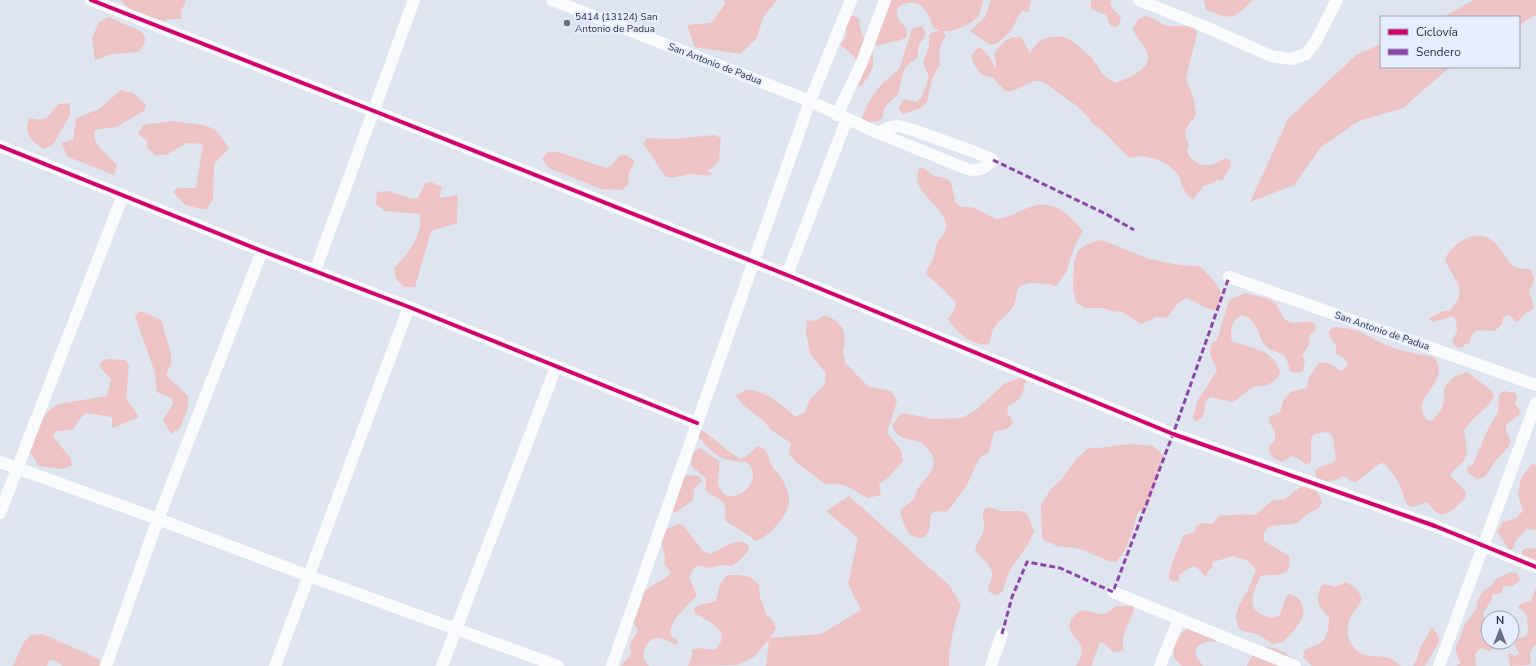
<svg xmlns="http://www.w3.org/2000/svg" width="1536" height="666" font-family="'Nunito Sans',sans-serif">
<style>
.green{fill:#edc4c3}
.lines{fill:none;stroke-linecap:round;stroke-linejoin:round}
.minor{stroke:#fafbfd;stroke-width:12}
.quiet{stroke:#8e44ad;stroke-width:3;stroke-dasharray:6 3;stroke-linecap:butt}
.cycleway-casing{stroke:#e6edfe;stroke-width:6}
.cycleway{stroke:#d6006c;stroke-width:4}
.poi-dot{fill:#6a707e;stroke:#e6edfe;stroke-width:1.5}
.labels{text-anchor:middle;dominant-baseline:central;stroke-width:4;stroke-linejoin:round;paint-order:stroke}
.poi-label{font-size:10px;fill:#2b3241;stroke:#e6edfe;text-anchor:start}
.street-label{font-size:10px;fill:#2b3241;stroke:#e6edfe}
</style>
<rect width="100%" height="100%" fill="#dee4f0"/>
<path class="green" d="M120 0H185L186 1 181 11V19H171L164 21 133 12Z
M724 0H777L763 17 757 38 740 54 695 47 687 25 711 23 725 4Z
M884 0H983C982 5 981 10 979 15 972 25 949 35 938 30 930 27 931 19 927 13 920 0 910 1 899 6 893 19 901 20 907 30V36C901 43 887 41 878 46L873 44Z
M991 0H1031L1029 12 1023 11 1021 12C1017 17 1016 22 1013 27 1010 34 997 45 990 45L970 31 985 17Z
M1091 0H1111L1110 4 1114 11 1121 16 1119 25C1109 31 1109 21 1106 15L1091 9Z
M1204 0H1253C1233 20 1231 20 1206 10Z
M1474 0H1536V15L1519 25V17H1443Z
M849 16H854L859 19 862 36 873 50V67L868 77 861 86H855C857 60 862 61 840 45 846 38 849 34 844 26Z
M1145 16C1154 17 1159 24 1168 26 1178 27 1187 24 1196 29L1197 34 1187 74 1186 80 1193 96 1196 114C1190 126 1180 129 1189 144 1187 151 1187 154 1192 159 1202 169 1214 166 1225 158L1230 161 1231 166 1222 181 1217 180 1213 183 1204 186 1193 199 1188 196 1182 186 1180 178 1174 170 1166 164 1157 159 1140 156 1129 158 1105 133 1092 123 1089 118 1077 106 1045 83C1031 75 1020 93 1005 91L993 78 982 75C975 66 965 55 980 47L988 55 996 69V64L994 54C1000 44 1010 34 1022 38L1030 53C1037 43 1040 37 1054 37 1056 37 1060 36 1063 37 1070 38 1086 52 1091 57 1101 69 1099 76 1117 83 1131 76 1158 67 1144 47 1140 40 1135 36 1133 28L1139 19Z
M109 17 142 32C148 40 144 45 139 52L112 54 95 60 92 38 99 22Z
M922 26C930 38 921 38 918 47 918 50 918 54 918 57 914 61 909 63 906 67 900 76 902 87 897 95 890 104 882 104 883 118L878 121 865 123 862 118C866 105 874 92 884 82 889 77 896 73 900 67L912 29 917 27Z
M937 31H942L946 35 940 47 939 56 940 64 932 79 927 102 921 108 903 114 899 110V107L904 99 917 102C923 98 926 84 929 77L923 62 929 46V35L931 33Z
M1381 44V67H1450L1403 108 1359 121 1321 147 1294 185 1250 202 1288 119 1356 55Z
M121 90 133 93 146 105 144 111 116 127 95 130C90 143 108 155 117 165L114 175 68 157 61 143 73 140 76 118 99 109Z
M70 103V115L53 145 43 149C30 139 24 135 29 118 47 122 47 118 58 104Z
M173 121 202 125 215 129 229 148 214 164 213 199 207 209H201L185 205 173 192 178 188H196L203 144 187 143 166 155H155L147 147V141L138 134 143 125Z
M715 135 721 138 719 161 711 169 706 170 712 174C705 177 700 174 693 174 683 174 674 180 665 176L643 143 647 138 672 139Z
M548 152H558L606 168 612 165 620 155H626L635 161 628 176 629 184 622 190 601 189 549 168 542 159Z
M920 167 925 169 934 176 945 178 950 181 952 186 955 202 959 206 975 208 996 219C1006 218 1016 213 1025 209 1052 197 1067 212 1083 231L1074 248 1066 272 1056 286C1047 284 1023 279 1018 289 1015 295 1017 301 1013 307 1008 315 999 319 994 328 990 334 992 339 988 345 970 344 957 334 948 319L955 309 956 303 944 290 926 274C927 267 931 264 934 257 935 252 935 247 938 242 942 234 949 231 945 220 939 202 908 190 920 167Z
M431 182 442 187 439 198 458 195 457 223 431 231 415 287H404L396 279 394 268C410 251 422 238 420 214L385 211 376 204 377 192 388 191 412 199 418 198 425 183Z
M1472 236C1502 233 1499 259 1517 268 1521 269 1526 269 1530 269 1536 277 1535 283 1529 290L1534 308C1531 311 1530 311 1526 313 1523 315 1521 320 1517 322L1508 315 1503 318V323L1495 331 1478 330 1473 333 1469 344H1464L1465 346 1460 348 1455 346 1452 341 1457 331 1456 320 1452 316 1434 322 1428 319 1443 311H1449C1471 289 1453 281 1445 259 1449 249 1461 240 1472 236Z
M1102 240 1149 259 1180 265 1199 266 1203 269 1215 282 1221 293 1219 305 1216 310C1205 310 1197 301 1186 298L1177 304 1167 318 1156 317 1141 324 1122 312 1112 311 1102 308H1085L1076 302 1073 291 1074 262 1078 251 1082 247 1095 241Z
M1246 293C1255 296 1267 297 1275 303 1282 309 1279 319 1290 322 1300 325 1308 317 1316 325L1315 331 1310 334 1309 345 1302 355 1305 360 1303 371C1286 377 1291 365 1285 357 1281 352 1273 352 1268 348 1259 341 1259 328 1251 320 1236 306 1228 330 1232 341 1251 349 1274 348 1280 373L1278 378 1268 385 1257 386 1252 388 1233 402 1210 397 1206 401 1203 417 1196 422 1193 418 1197 402 1217 370C1213 360 1207 354 1212 343L1217 340 1229 300Z
M138 312H144L161 320 171 353V364L166 375 188 396V407L180 428 171 434 163 420 173 404 172 398 157 392 154 370 135 317Z
M825 315 835 320 843 329 845 340 843 351 845 362 853 371 869 387 891 391 897 401 887 433 901 450 903 461 888 478 879 484 881 495 868 498C850 489 847 482 825 484L797 463 789 454 791 443 771 430 764 421 744 406 736 396C739 394 743 391 747 390 764 389 783 406 796 417L805 412 809 401 825 384 826 373 810 354 806 332 807 320 815 321Z
M1333 327C1342 328 1352 328 1360 332 1373 338 1386 346 1400 350 1405 351 1412 353 1418 354 1426 356 1435 354 1438 364 1445 385 1410 398 1426 419L1432 421C1436 416 1441 411 1443 405 1444 401 1444 396 1444 392 1445 380 1457 375 1467 372L1492 391 1494 396 1489 405 1475 417 1464 430C1465 442 1471 455 1461 464 1457 468 1453 470 1450 475L1466 492 1465 498C1458 505 1446 520 1436 512 1432 509 1431 505 1427 503 1422 502 1417 508 1408 506 1404 500 1403 494 1401 488 1397 479 1391 470 1384 463L1379 464 1356 482 1350 481 1347 477 1342 476C1335 483 1325 482 1316 478L1315 470C1322 465 1330 465 1336 460L1333 438 1330 433 1325 432 1314 434 1311 439V462L1306 465 1298 458 1292 456 1282 462C1274 460 1269 455 1269 446 1279 438 1276 432 1269 422V417L1280 412 1283 401 1290 392 1307 388 1309 377 1319 363C1329 361 1332 365 1340 371L1345 369 1348 365 1345 359 1336 354V344C1331 340 1329 337 1329 331Z
M108 359 125 360 129 365 126 398 139 417 112 428V417L86 413 82 416 72 430 56 431 53 436 71 459 72 465 63 469 39 466 30 452 36 424 53 407 58 404 107 396 111 379 99 366 102 361Z
M1021 377 1026 380C1022 395 1023 399 1008 406L1007 412 1013 422C1009 430 1004 430 995 431 990 441 992 443 989 452L979 458 967 485 950 508 946 512 936 511 931 514 929 531 925 537C907 542 904 524 900 511 904 505 910 504 914 499 916 495 916 491 919 487 923 480 935 471 934 461 933 454 926 444 919 442 906 437 898 441 892 425L899 416 903 413 933 419 962 418 977 409 1004 384Z
M1503 391 1516 393 1517 399 1515 404 1519 408 1520 414 1506 425V431L1511 441 1509 447 1496 460 1487 474 1483 478 1477 479 1468 473 1467 467 1473 465 1486 433 1498 412 1499 395Z
M700 429C714 438 726 450 740 459L745 457 758 446C769 450 768 459 773 468 775 470 778 472 779 475 784 480 787 490 789 497 792 512 768 539 755 541 746 532 733 527 725 520 728 495 719 503 705 490L706 478 691 466C692 458 691 452 700 448L719 461C721 470 715 482 720 489 732 509 767 482 747 462 720 461 716 456 698 437Z
M1129 444 1153 446 1164 456 1148 507 1138 512C1133 528 1129 550 1116 562L1108 561 1081 549 1057 546 1042 539 1041 506 1050 490 1062 479 1076 459 1089 448H1098Z
M1532 464 1536 465V530L1527 529 1515 542 1514 548 1509 550 1497 531 1503 522 1515 519 1523 511 1518 495 1521 478Z
M687 475 699 476 702 481 694 489 693 500 675 513 672 511 682 478Z
M1305 486 1316 489 1322 502C1318 511 1313 510 1306 515 1303 517 1300 521 1297 523 1285 527 1261 520 1264 541L1289 556C1294 580 1274 573 1260 576 1256 590 1244 605 1262 615 1269 618 1273 619 1280 615L1285 599 1288 594C1294 595 1298 597 1301 602 1310 616 1292 633 1283 642L1272 644 1258 634 1242 631 1238 627 1236 616 1239 605 1248 590 1256 570 1248 561 1233 556 1213 562 1212 568 1208 571 1206 577 1198 568 1193 566 1179 575V580L1174 582 1169 579C1170 561 1178 551 1184 535L1195 532 1196 526 1201 523 1212 524 1220 515C1232 516 1243 513 1255 515L1273 500 1285 499 1299 488Z
M849 496 949 585 961 605C954 625 949 644 949 666H766L769 639 754 657 738 665 688 666 692 656V650L697 648 715 650C718 646 722 642 722 636 721 627 703 617 695 614L694 608C701 603 708 604 716 601L720 584 727 575H739L750 577 755 581 759 585 760 597 766 614 774 622 776 628 770 638 821 634 861 610 848 584 858 538 826 511Z
M989 507 1000 511H1020L1026 513 1029 518 1033 529 1035 530 1027 546 1013 565 1008 575 1002 592 997 595C979 591 995 581 992 572 990 564 981 557 975 551 976 542 982 537 984 529 985 522 981 516 984 509Z
M682 524 704 552 710 554C723 550 734 536 748 545L749 550 737 563 732 566 721 565 710 568 699 566 694 568 691 573 689 578 697 595 674 620 670 631 672 637 677 640V645C671 643 663 637 656 638 648 639 642 650 644 658 645 661 647 663 649 666H622L621 665C625 661 631 657 631 651 631 647 629 648 630 645 631 639 636 636 638 630L631 620C635 611 638 595 647 589 655 583 664 581 671 573L664 563 665 558 661 541 665 530 676 525Z
M1527 548 1536 549V571L1522 556V550Z
M1511 572 1517 573 1520 580 1513 586H1504L1501 593 1492 595 1491 601 1483 613 1486 624 1480 634 1481 637 1488 639V642H1495V647L1490 651 1481 648 1475 654 1476 666H1456L1461 663C1459 659 1455 653 1456 648 1456 645 1459 641 1460 638 1464 630 1461 625 1470 619L1472 614 1476 610 1478 599 1484 590 1490 587 1496 579Z
M1346 582 1356 588 1362 598C1360 607 1351 612 1349 622 1344 637 1353 654 1370 656 1377 656 1385 656 1391 659 1395 660 1398 664 1401 666H1312L1303 657 1304 651C1309 647 1314 646 1319 644 1328 639 1329 626 1329 617 1317 605 1315 602 1321 586L1325 584 1335 587Z
M1536 587V644C1525 655 1533 654 1530 665L1510 666 1508 655 1510 653 1515 656 1518 655 1519 652 1514 645 1516 639 1525 637 1528 632 1527 615 1518 607 1522 603 1531 601Z
M1116 606H1134C1133 621 1118 634 1124 651L1113 652 1105 644 1100 642C1098 651 1093 657 1092 666H1076C1078 662 1082 657 1082 652 1083 639 1060 631 1074 616 1085 604 1092 615 1103 614 1108 613 1112 609 1116 606Z
M1191 625 1217 637 1216 642C1209 639 1192 644 1196 655 1197 659 1201 662 1203 666H1182L1174 658 1173 647 1182 633Z
M1432 627 1439 637V642L1425 666H1413L1417 659 1420 648Z
M43 634 101 660 99 666H63L54 660 49 661 47 666H13L23 643 31 635Z
M1266 647C1276 647 1290 653 1294 663L1292 666H1247C1249 657 1258 650 1266 647Z"/>
<g class="lines">
<path class="minor" d="M91 0 374 111 787 275 1173 434 1435 526 1536 567
M552 0 810 101 878 133 967 169C979 172 984 168 993 160L975 152 910 129 899 126 890 127 878 133
M1139 0 1206 27 1271 56 1292 59 1306 54 1316 41 1337 0
M837 115 862 62 885 0
M0 146 262 251 409 307 697 423
M315 271 414 0
M787 275 847 119
M1229 277 1536 385
M0 462 158 519 309 576 558 666
M0 513 123 195
M1113 592 1295 666
M106 666 158 519 262 251
M275 666 409 307
M442 666 556 367
M612 666 810 101 851 0
M991 666 1002 634
M1160 666 1179 619
M1439 666 1536 403"/>
<path class="quiet" d="M993 160 1106 214 1134 230
M1002 634 1012 597 1027 562 1060 568 1113 592 1173 434 1229 277"/>
<g class="cycleway-casing">
<path id="cycleway" d="M91 0 374 111 787 275 1173 434 1435 526 1536 567
M0 146 262 251 409 307 697 423"/>
</g>
<use href="#cycleway" class="cycleway"/>
</g>
<circle class="poi-dot" cx="567" cy="23" r="4"/>
<g class="labels">
<g class="poi-label">
<text x="575" y="17">5414 (13124) San<tspan x="575" dy="12">Antonio de Padua</tspan></text>
</g>
<g class="street-label">
<text transform="translate(715 64) rotate(21)">San Antonio de Padua</text>
<text transform="translate(1382 331) rotate(19)">San Antonio de Padua</text>
</g>
</g>
<rect x="1380" y="16" width="140" height="52" fill="#e6edfe" stroke="#9ba2b2"/>
<rect x="1388" y="29" width="20" height="6" fill="#d6006c" stroke="#9ba2b2"/>
<text x="1416" y="36" font-size="12" fill="#2b3241">Ciclovía</text>
<rect x="1388" y="49" width="20" height="6" fill="#8e44ad" stroke="#9ba2b2"/>
<text x="1416" y="56" font-size="12" fill="#2b3241">Sendero</text>
<g transform="translate(1500 630)"><circle r="19" fill="#e6edfe" stroke="#9ba2b2"/>
<path d="M0-3L7 15L0 10L-7 15Z" fill="#6a707e"/>
<text y="-6" font-size="11" font-weight="bold" text-anchor="middle" fill="#2b3241">N</text>
</g>
</svg>
